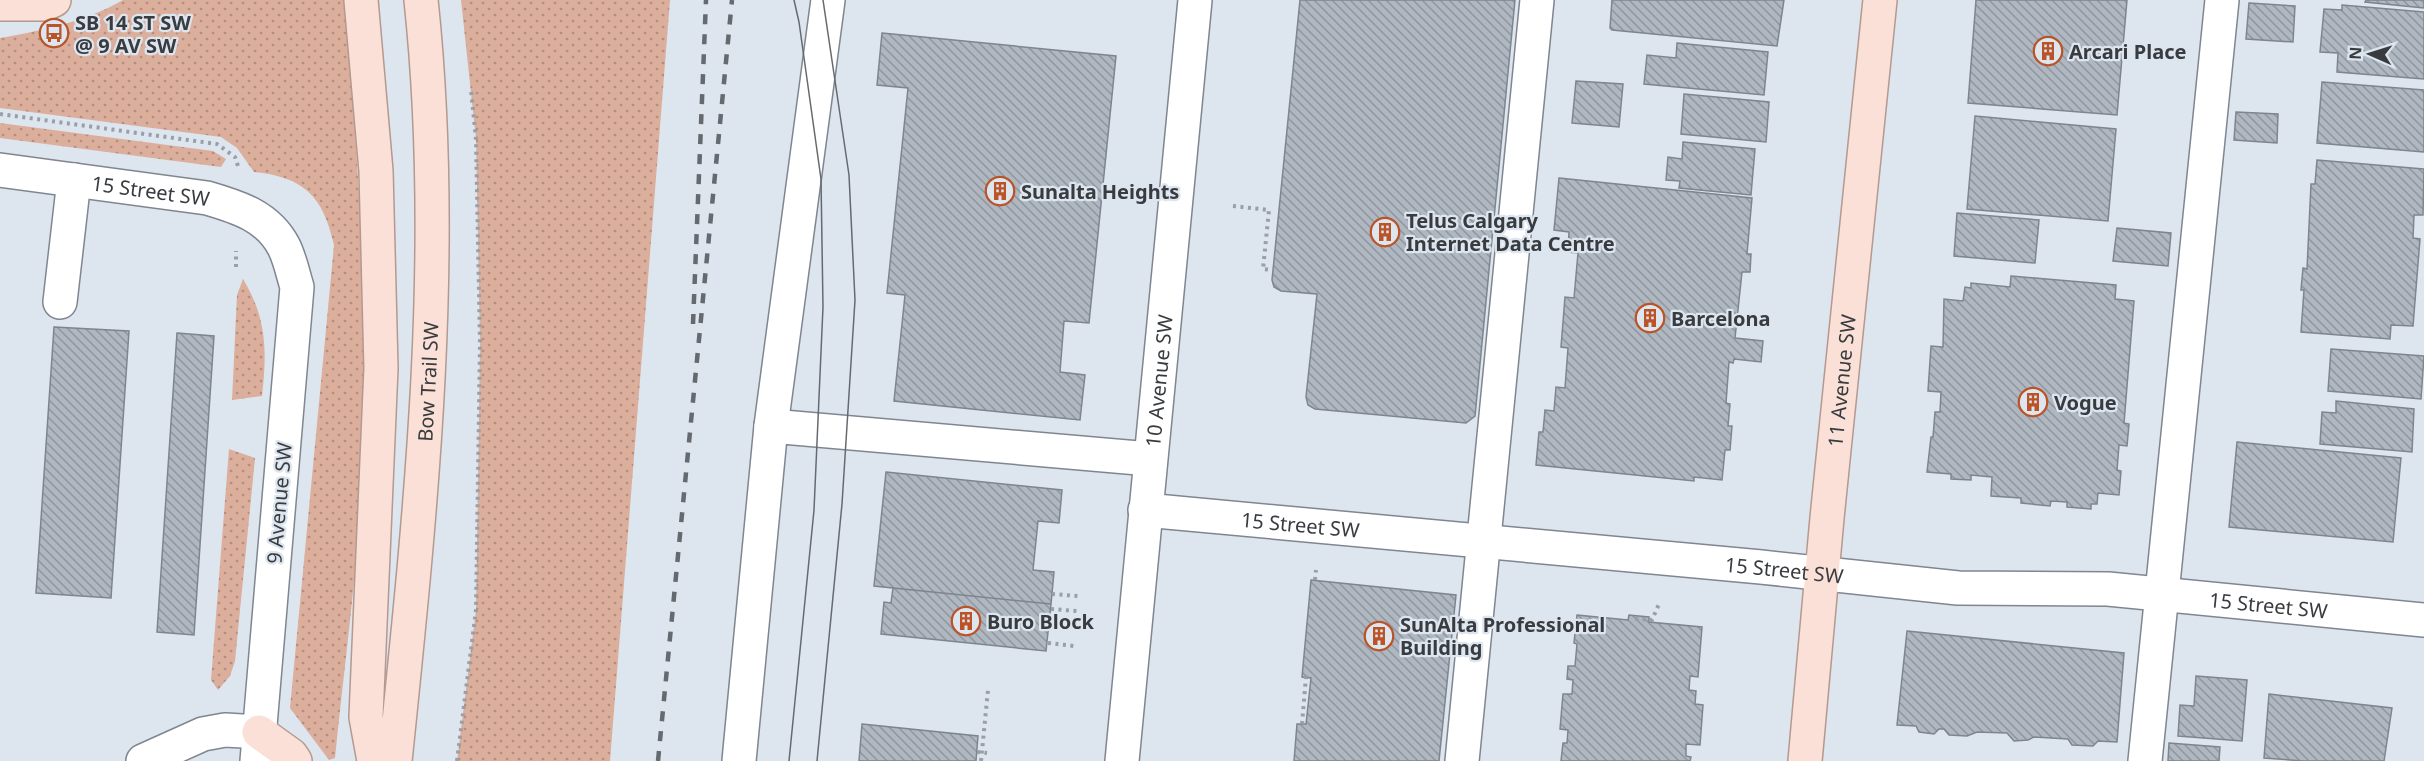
<svg xmlns="http://www.w3.org/2000/svg" width="2424" height="761" font-family="'Noto Sans',sans-serif">
<style>
.grass{fill:url(#grass-dots)}
.building{fill:url(#building-back-hatch);stroke:#7e858e;stroke-width:1.5}
.lines{fill:none;stroke-linecap:round;stroke-linejoin:round}
.minor-casing{stroke:#7f8690;stroke-width:36}
.major-casing{stroke:#b49990;stroke-width:36}
.path{stroke:#999fa6;stroke-width:4;stroke-dasharray:3 4.5;stroke-linecap:butt}
.minor{stroke:#fff;stroke-width:33}
.major{stroke:#fae0d6;stroke-width:33}
.tram{stroke:#656a6f;stroke-width:1.5}
.rail{stroke:#656a6f;stroke-width:4.5;stroke-dasharray:10 10;stroke-linecap:butt}
.labels{text-anchor:middle;dominant-baseline:central;stroke-width:4.5;stroke-linejoin:round;paint-order:stroke}
.poi-label{font-size:20px;font-weight:bold;fill:#383b3f;stroke:#dde5ef;text-anchor:start}
.street-label{font-size:20px;fill:#383b3f;stroke:#dde5ef}
</style>
<defs>
<pattern id="grass-dots" width="8" height="8" patternUnits="userSpaceOnUse" patternTransform="scale(1.5)"><rect width="8" height="8" fill="#dcae9c"/><path d="M2 2h.1M6 6h.1" fill="none" stroke="#b38f81" stroke-width="1.8" stroke-linecap="round"/></pattern>
<pattern id="building-back-hatch" width="6" height="6" patternUnits="userSpaceOnUse" patternTransform="scale(1.5)"><rect width="6" height="6" fill="#afb7c1"/><path d="M-1 5l2 2M0 0l6 6M5-1l2 2" fill="none" stroke="#8f969e"/></pattern>
</defs>
<rect width="100%" height="100%" fill="#dde5ef"/>
<path class="grass" d="M123 0H344C360 161 368 324 361 486 357 577 344 667 335 758L329 760 290 708 334 245C323 196 304 177 254 172L237 148 221 137 0 108V38C41 31 87 21 123 0Z
M461 0H670L610 761H457L476 610 480 344 476 139Z
M0 123 213 151 226 159 221 167 0 138Z
M243 279C267 319 267 351 262 396L232 400 237 295Z
M229 449 255 458 235 661 230 676 218 690 211 680Z"/>
<path class="building" d="M1300 0H1515L1475 416 1466 423 1315 409 1308 405 1306 397 1317 294 1281 291 1274 287 1272 280Z
M1612 0H1784L1777 46 1612 30 1610 28Z
M1976 0H2127L2117 115 1968 103Z
M2366 0H2424V8L2365 2Z
M2249 3 2295 6 2293 42 2246 39Z
M2342 5 2424 12V79L2337 72 2338 53 2320 52 2324 9 2342 10Z
M882 33 1116 56 1089 323 1064 321 1060 372 1085 375 1080 420 894 401 905 295 887 293 908 88 877 85Z
M1677 43 1768 52 1764 95 1644 84 1647 55 1676 58Z
M1576 81 1623 84 1619 127 1572 123Z
M2322 82 2424 90V152L2317 143Z
M1684 94 1769 102 1766 142 1681 134Z
M2236 112 2278 114 2277 143 2234 140Z
M1975 116 2116 129 2108 221 1967 209Z
M1683 142 1755 149 1751 195 1679 188 1680 181 1666 180 1668 157 1682 159Z
M2317 160 2424 169 2423 215H2414L2413 238 2420 239 2413 326 2391 325 2390 339 2301 332 2304 290H2301L2303 268 2307 269 2311 184H2315Z
M1559 178 1752 198 1747 254H1751L1750 272H1742L1735 338 1763 341 1761 362 1734 359 1733 363 1729 362 1726 403 1730 404 1728 426H1732L1730 450H1725L1722 480 1694 477V481L1536 465 1539 432H1543L1545 410 1554 411 1556 387 1565 388 1568 348 1561 347 1565 297 1574 298 1578 253 1568 252 1569 232 1554 230Z
M1957 213 2039 220 2035 263 1954 256Z
M2117 228 2171 233 2168 266 2113 261Z
M2011 276 2116 285 2115 299 2134 301 2124 423 2129 424 2127 446 2119 445 2117 470 2121 471 2119 495 2098 493 2097 504H2091V509L2067 507V502L2051 501 2050 506 2021 503V498L1991 496 1992 477 1971 475V480L1951 479V474L1927 472 1931 437H1933L1935 412H1940L1941 392 1928 391 1931 346 1943 347 1944 299 1963 301 1965 287 1971 288V283L2010 287Z
M54 327 129 331 111 598 36 593Z
M177 333 214 336 194 635 157 632Z
M2331 349 2424 356 2421 399 2328 391Z
M2336 401 2414 409 2412 452 2320 444 2322 412 2336 413Z
M2237 442 2401 458 2393 542 2229 527Z
M886 472 1062 490 1059 523 1038 521 1033 570 1054 572 1051 604 874 586Z
M1311 580 1456 595 1439 761H1294L1297 724H1306L1311 678 1302 677Z
M893 588 1051 604 1046 651 881 634 884 602 891 603Z
M1577 615 1628 620 1629 615 1649 617V622L1702 627 1698 677 1690 676 1689 690 1696 691 1695 704 1703 705 1700 745 1686 744V756L1691 757 1690 761H1561L1563 743H1567L1568 730 1560 729 1563 694H1572L1573 680 1567 679 1568 666H1575L1577 644 1574 643Z
M1907 631 2124 653 2117 742 2098 741 2093 746 2072 745 2068 739 2034 737 2028 740 2014 741 2007 733 1977 732 1967 736 1949 735 1944 729H1939L1934 734 1919 732 1916 726 1897 725Z
M2196 676 2247 680 2242 741 2178 736 2180 705 2194 706Z
M2269 694 2392 708 2384 761H2304L2264 758Z
M862 724 978 736 976 761H859Z
M2169 743 2220 747 2219 761H2168Z"/>
<g class="lines">
<g class="minor-casing">
<g id="minor">
<path id="s1" d="M0 170 207 198C238 207 268 216 284 247 290 259 293 274 297 287L257 761"/>
<path d="M60 302 74 180"/>
<path d="M771 426 828 0"/>
<path id="s2" d="M1145 510 1761 567 1958 588 2108 589 2424 620"/>
<path d="M143 761 203 734 225 730 259 732"/>
<path d="M739 761 771 426 1150 459"/>
<path id="s3" d="M1122 761 1195 0"/>
<path d="M1462 761 1537 0"/>
<path d="M2145 761 2222 0"/>
</g>
</g>
<g class="major-casing">
<g id="major">
<path d="M361 0 376 171 381 368 366 717 374 761"/>
<path d="M0 4H45L54 0"/>
<path d="M259 732 291 755 295 761"/>
<path id="s4" d="M395 761C421 509 448 253 421 0"/>
<path id="s5" d="M1805 761 1827 518 1880 0"/>
</g>
</g>
<path class="path" d="M0 114 217 144 235 157 238 166
M1233 206 1269 210 1263 269 1272 270
M236 267V251
M1315 580 1316 570
M1052 594 1078 596
M1051 609 1077 611
M1637 621V619L1652 620 1659 604
M1048 643 1074 646
M1302 724 1306 677
M977 752 987 753
M457 761 476 610 480 343 476 139 471 90
M981 761 988 690"/>
<use href="#minor" class="minor"/>
<use href="#major" class="major"/>
<path class="tram" d="M789 761 814 510 823 307 821 179 799 22 794 0
M817 761 842 504 855 300 849 175 823 0"/>
<path class="rail" d="M693 324 706 0
M658 761 732 0"/>
</g>
<defs>
<g id="bus-ring" transform="scale(1.5)"><circle r="9.5" fill="#dde5ef" stroke="#ba5428" stroke-width="1.5"/><path d="M-5-6H5V4H4V6H2V4H-2V6H-4V4H-5ZM-3.5-4V0h7V-4ZM-3.5 1.2v1.5H-2V1.2ZM2 1.2v1.5H3.5V1.2Z" fill="#ba5428"/></g>
<g id="building-ring" transform="scale(1.5)"><circle r="9.5" fill="#dde5ef" stroke="#ba5428" stroke-width="1.5"/><path d="M-4-6H4V6H1V3H-1V6H-4ZM-2.5-4.3h1.7v1.8h-1.7ZM.8-4.3h1.7v1.8H.8ZM-2.5-1h1.7V.8h-1.7ZM.8-1h1.7V.8H.8Z" fill="#ba5428"/></g>
</defs>
<g fill-rule="evenodd">
<use href="#bus-ring" x="54" y="33"/>
<use href="#building-ring" x="2048" y="51"/>
<use href="#building-ring" x="1000" y="191"/>
<use href="#building-ring" x="1385" y="232"/>
<use href="#building-ring" x="1650" y="318"/>
<use href="#building-ring" x="2033" y="402"/>
<use href="#building-ring" x="966" y="621"/>
<use href="#building-ring" x="1379" y="636"/>
</g>
<g class="labels">
<g class="poi-label">
<text x="75" y="22">SB 14 ST SW<tspan x="75" dy="23">@ 9 AV SW</tspan></text>
<text x="2069" y="51">Arcari Place</text>
<text x="1021" y="191">Sunalta Heights</text>
<text x="1406" y="220">Telus Calgary<tspan x="1406" dy="23">Internet Data Centre</tspan></text>
<text x="1671" y="318">Barcelona</text>
<text x="2054" y="402">Vogue</text>
<text x="987" y="621">Buro Block</text>
<text x="1400" y="624">SunAlta Professional<tspan x="1400" dy="23">Building</tspan></text>
</g>
<g class="street-label">
<text stroke="none"><textPath href="#s1" startOffset="152">15 Street SW</textPath></text>
<text stroke="none"><textPath href="#s3" startOffset="382">10 Avenue SW</textPath></text>
<text stroke="none"><textPath href="#s5" startOffset="382">11 Avenue SW</textPath></text>
<text stroke="none"><textPath href="#s4" startOffset="381">Bow Trail SW</textPath></text>
<text transform="translate(279 503) rotate(-85)">9 Avenue SW</text>
<text stroke="none"><textPath href="#s2" startOffset="156">15 Street SW</textPath></text>
<text stroke="none"><textPath href="#s2" startOffset="642">15 Street SW</textPath></text>
<text stroke="none"><textPath href="#s2" startOffset="1128">15 Street SW</textPath></text>
</g>
</g>
<g transform="translate(2370 54) rotate(273)" stroke="#dde5ef" stroke-width="4.5" paint-order="stroke">
<path d="M0-4.5L10 22L0 15L-10 22Z" fill="#383b3f"/>
<text y="-9" font-size="16" font-weight="bold" text-anchor="middle" fill="#383b3f">N</text>
</g>
</svg>
